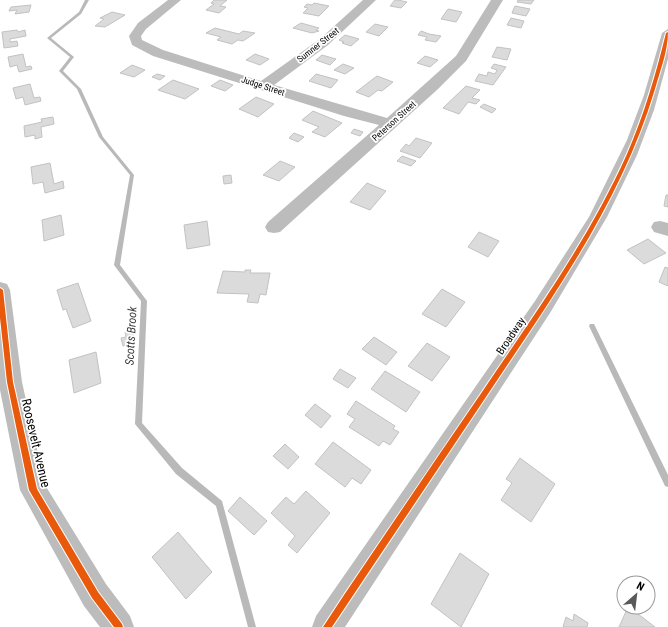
<svg xmlns="http://www.w3.org/2000/svg" width="668" height="627" font-family="'Roboto Condensed',sans-serif">
<style>
.lines{fill:none;stroke-linecap:round;stroke-linejoin:round}
.stream{fill:#b9b9b9;fill-rule:evenodd}
.building{fill:#dbdbdb;stroke:#c2c2c2}
.minor{fill:#bcbcbc;fill-rule:evenodd}
.cycleway-casing{stroke:#fff;stroke-width:2}
.cycleway{fill:#e8590c;fill-rule:evenodd}
.labels{text-anchor:middle;dominant-baseline:central;stroke-width:3.5;stroke-linejoin:round;paint-order:stroke}
.far-street-label{font-size:9px;fill:#000;stroke:#fff}
.street-label{font-size:11px;fill:#000;stroke:#fff}
.water-label{font-size:12px;font-style:italic;fill:#3c3c3c;stroke:#fff}
.near-street-label{font-size:13px;fill:#000;stroke:#fff}
</style>
<rect width="100%" height="100%" fill="#fff"/>
<g class="lines">
<path class="stream" d="M85 0H89L81 14 51 38 74 57 63 71 81 89 103 137 134 175 120 265 147 301 142 423 182 468 222 501 256 627H248L216 506 176 474 135 424 141 301 114 265 130 175 99 137 77 89 59 71 70 57 47 38 79 12Z
M590 324H594L668 475V487L665 486 589 326Z"/>
</g>
<path class="building" d="M214 0H227L220 6 226 7 219 13 206 10 214 4 211 3Z
M395 0H398L407 2 401 8 390 6Z
M518 0H534L531 4 517 2Z
M314 3 329 6 319 16 303 13 308 8 304 7 307 4 312 5Z
M31 5 29 12 15 14 17 10 9 11 11 7Z
M515 6 530 9 526 16 512 13Z
M448 9 462 12 456 22 441 19Z
M112 12 125 15 105 27 95 26 104 19 100 18Z
M511 18 524 21 521 28 507 25Z
M301 23 319 28 316 30 319 31 312 33 293 28Z
M375 24 388 27 379 36 366 32Z
M215 28 239 34 243 31 255 33 243 41 238 40 232 44 217 40 221 37 206 33Z
M17 30 18 32 25 30 26 36 10 39V42L17 41 18 46 4 48 2 32Z
M421 31 429 34 441 36 436 42 425 40 427 37 418 35Z
M345 35 359 39 351 46 342 43 344 42 339 40Z
M497 47 511 49 507 60 492 57Z
M23 54 26 67 31 66 32 69 19 72 17 65 10 67 8 57Z
M255 54 269 59 260 65 246 60Z
M322 55 336 59 330 65 316 60Z
M425 56 438 60 430 67 417 63Z
M343 64 354 68 345 74 334 70Z
M494 64 506 67 493 85 475 81 479 74 487 76 488 72 495 74 497 70 491 68Z
M132 65 145 70 134 77 120 73Z
M157 74 165 76 160 80 152 77Z
M316 74 338 80 331 88 309 81Z
M377 76 393 82 382 91 378 90 369 97 356 92Z
M173 80 199 89 185 99 158 90Z
M220 80 233 85 225 91 211 86Z
M30 84 34 98 40 97 41 101 25 105 23 97 16 99 13 88Z
M466 86 480 90 472 98 480 100 476 104 468 102 459 114 443 108Z
M256 97 274 104 258 117 239 109Z
M484 104 496 109 492 113 480 107Z
M313 111 342 123 325 137 312 132 319 127 302 120Z
M53 117 54 124 41 127 42 137 35 139V135L25 137 24 126 42 122 41 119Z
M354 129 363 132 360 136 351 133Z
M294 133 304 137 298 142 289 138Z
M416 138 432 143 420 158 400 151 406 144 409 146Z
M402 156 416 161 411 166 397 161Z
M280 161 295 167 279 181 263 175Z
M50 163 54 184 63 181 64 188 45 193 43 182 33 184 31 167Z
M231 175 232 183 224 184 223 176Z
M367 183 386 191 370 210 350 202Z
M666 195H668V207L664 206Z
M61 215 64 235 44 241 42 220Z
M207 221 210 245 187 249 184 225Z
M479 232 499 241 488 257 468 247Z
M648 239 666 253 644 264 627 250Z
M665 267 668 268V286L659 282Z
M245 270H251L250 273H270L266 295 260 294 258 303 247 302 249 294 217 293 223 271 245 272Z
M78 283 91 321 73 328 66 309 63 310 57 290Z
M442 289 465 302 446 327 422 314Z
M132 329 135 342 123 346 121 338 126 337 125 332Z
M374 337 397 352 386 365 362 349Z
M427 343 450 357 432 381 408 366Z
M96 352 101 383 74 393 69 360Z
M340 369 356 378 348 388 333 379Z
M385 371 420 392 406 412 371 389Z
M356 401 395 426 393 429 399 432 390 445 383 441 379 446 349 427 355 419 347 414Z
M315 404 331 416 321 428 305 415Z
M333 442 371 470 361 484 352 478 345 487 315 464Z
M285 444 299 457 288 469 273 456Z
M520 458 555 484 531 522 501 500 512 483 506 479Z
M306 491 330 513 297 553 288 545 295 536 271 513 286 497 294 504Z
M240 497 267 521 254 535 228 511Z
M178 532 212 572 186 599 152 557Z
M460 553 489 574 461 627 431 604Z
M628 607H629L655 627H619Z
M574 614 588 623 587 627H563L566 617 573 621Z"/>
<g class="lines">
<path class="minor" d="M168 0H181L146 29 141 36 142 40 163 50 261 81 320 39 363 0H376L328 45 274 85 387 118 456 56 491 0H503L466 61 438 89 280 232 274 233 268 232 265 227 268 222 379 125 344 116 153 56 132 45 129 36 138 23Z
M668 29V59L654 110 637 155 607 217 550 313 345 627H312L316 616 535 301 589 217 627 140 644 95 662 33Z
M660 221 668 223V236L654 232 651 227 654 222Z
M0 282 7 284 10 290 22 382 45 485 106 584 130 616 134 627H100L84 606 20 490 0 390Z"/>
<g class="cycleway-casing">
<path id="cycleway" d="M668 32C668 51 660 71 655 89 621 203 551 299 486 397 435 474 383 550 332 627H323L344 595C390 527 436 459 482 392 534 315 589 239 627 154 644 115 656 74 666 33Z
M0 288 3 290 13 382 37 489 98 592 122 624 123 627H114L92 598 29 490 7 382 0 318Z"/>
</g>
<use href="#cycleway" class="cycleway"/>
</g>
<g class="labels">
<g class="far-street-label">
<text transform="translate(318 45) rotate(-38)">Sumner Street</text>
<text transform="translate(263 86) rotate(18)">Judge Street</text>
<text transform="translate(394 121) rotate(-42)">Peterson Street</text>
</g>
<g class="street-label">
<text transform="translate(511 336) rotate(-56)">Broadway</text>
</g>
<g class="water-label">
<text transform="translate(131 336) rotate(-87)">Scotts Brook</text>
</g>
<g class="near-street-label">
<text transform="translate(36 443) rotate(77)">Roosevelt Avenue</text>
</g>
</g>
<g transform="translate(636 595) rotate(28)"><circle r="19" fill="#ffffff" stroke="#999999"/>
<path d="M0-3L7 15L0 10L-7 15Z" fill="#595959"/>
<text y="-6" font-size="11" font-weight="bold" text-anchor="middle" fill="#000000">N</text>
</g>
</svg>
